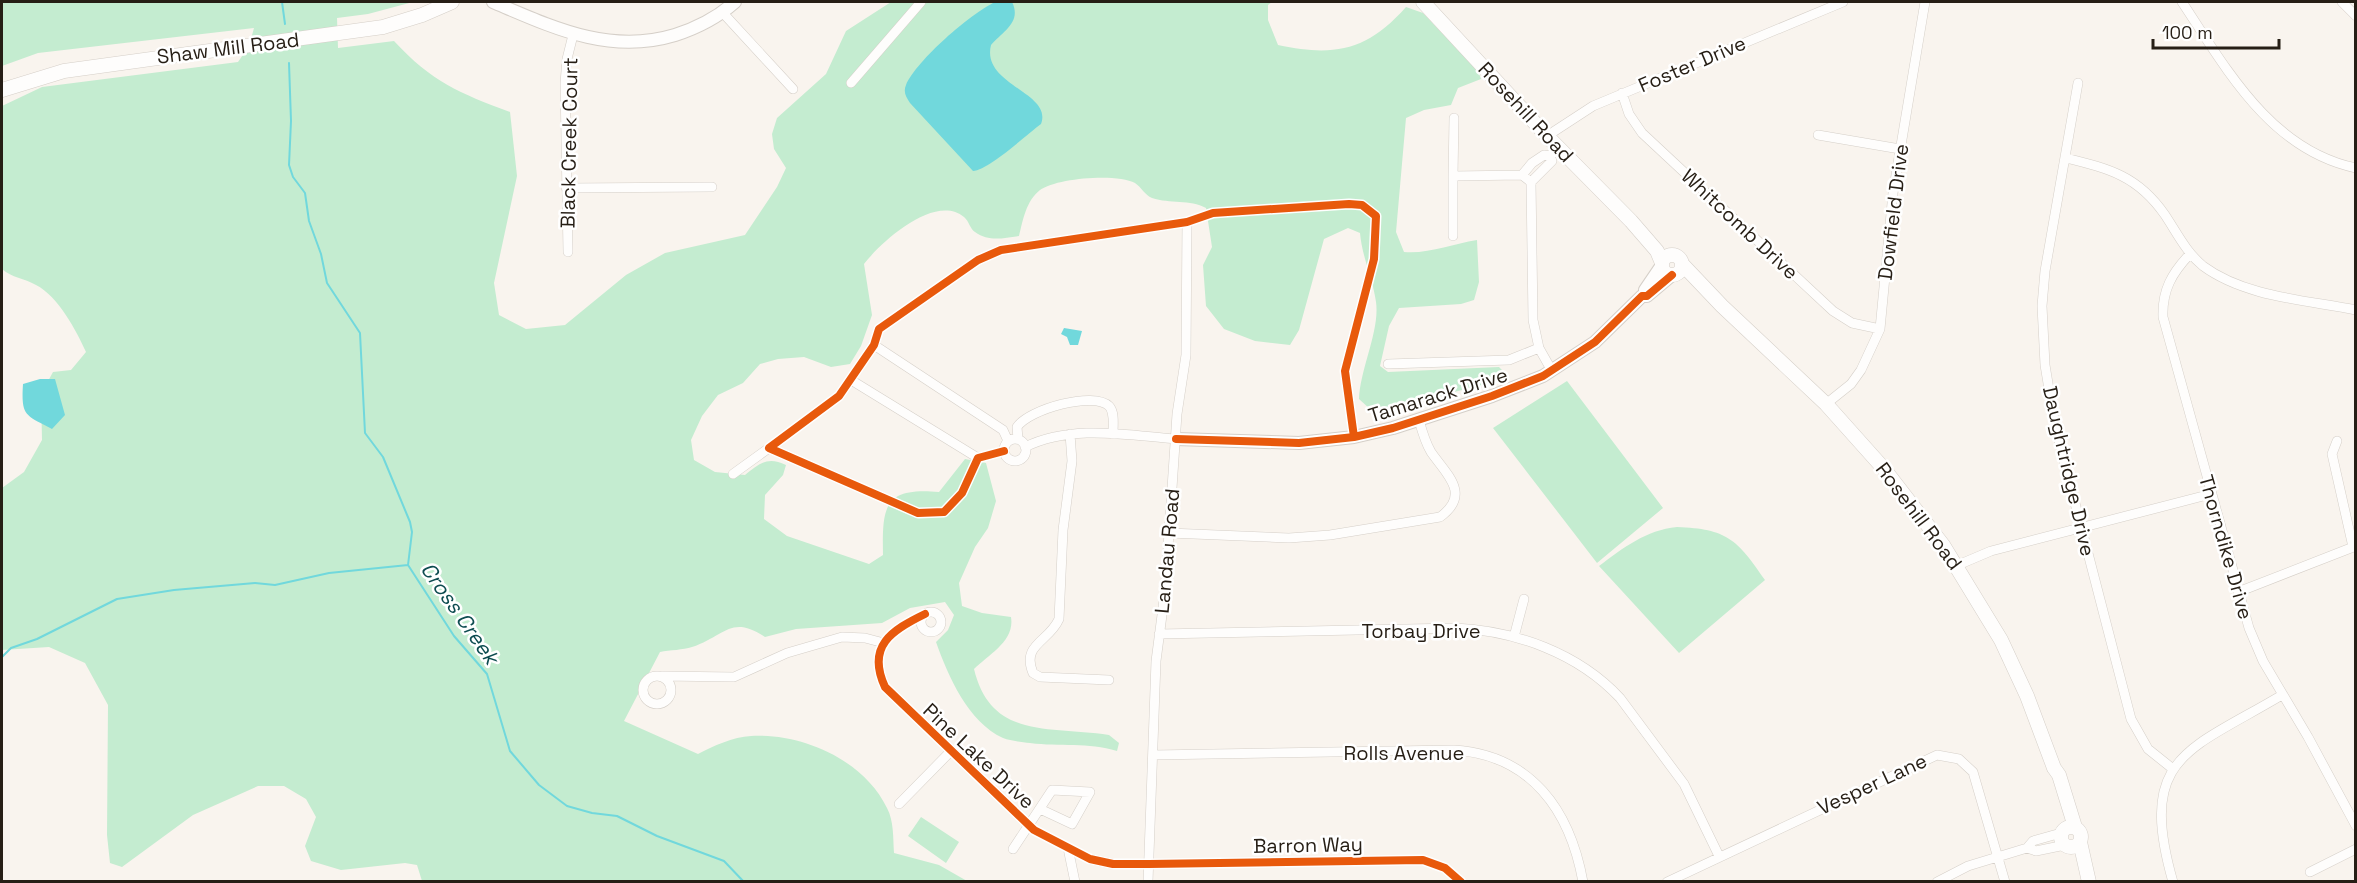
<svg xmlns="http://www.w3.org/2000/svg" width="2357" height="883" font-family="'Space Grotesk',sans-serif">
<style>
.green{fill:#c4ecd0}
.water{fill:#71d8dc}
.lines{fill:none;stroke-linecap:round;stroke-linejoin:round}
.stream{stroke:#71d8dc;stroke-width:2}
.minor-casing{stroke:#d5cfc8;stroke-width:10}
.tertiary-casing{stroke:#d5cfc8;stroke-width:14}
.secondary-casing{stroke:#d5cfc8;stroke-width:15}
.minor{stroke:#fefdfc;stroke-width:9}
.tertiary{stroke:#fefdfc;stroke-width:12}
.secondary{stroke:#fefdfc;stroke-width:14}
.cycleway-casing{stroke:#fff;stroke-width:11}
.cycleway{stroke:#e8590c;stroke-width:8}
.labels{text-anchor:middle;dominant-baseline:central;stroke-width:5;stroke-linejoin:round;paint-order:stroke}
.street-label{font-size:20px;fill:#261e15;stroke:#fff}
.water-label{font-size:21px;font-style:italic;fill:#0d4c50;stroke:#fff}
</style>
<rect width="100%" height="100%" fill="#f9f4ee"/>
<path class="green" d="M2 2H413L368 14 337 18 338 48 394 41C432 82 459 93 510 112L517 176 494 283 499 315 526 329 565 325 626 275 665 253 745 235 777 187 786 168 774 149 772 134 777 118 826 74 846 31 891 2H1272L1268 5V20L1278 45C1334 57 1367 51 1406 7L1423 13 1478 71 1481 79 1458 88 1451 105 1424 110 1406 118 1396 232 1404 252C1429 254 1452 244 1477 240L1479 282 1474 300 1461 304 1399 308 1389 326 1380 366 1388 372 1499 367 1504 372 1498 381 1402 405 1371 410 1359 399C1360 369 1380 330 1376 302 1373 279 1362 257 1360 233L1348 228 1324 239 1299 330 1290 345 1255 341 1224 329 1206 306 1203 265 1212 247 1206 208C1190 199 1170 204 1152 198 1145 195 1141 187 1135 183 1117 173 1056 178 1040 190 1026 201 1023 220 1019 236 1003 238 989 242 975 232 970 229 969 221 964 217 935 193 881 242 864 264L872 315 861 346 850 364 831 367 804 357 778 359 760 364 743 383 718 395 702 416 691 440 694 460 715 472 745 475C760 463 768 456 786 465L783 475 765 495 764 519 787 536 869 564 883 555C882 506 884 487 939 492L965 459 986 463 996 501 988 528 975 547 959 583 962 606 982 613 1011 617C1015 641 989 654 974 669 991 740 1050 726 1109 735L1119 743 1117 751C1088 742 1060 747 1030 743 1022 742 1011 741 1003 738 968 722 948 676 936 642L948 630 954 615 945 602 910 608 882 623 796 629 765 637C731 614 725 636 692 647 683 650 670 650 660 652L624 721 698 754C713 746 733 737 751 736 802 733 864 760 887 808 894 821 893 838 894 853L939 865 967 881H422L417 865 405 863 341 870 311 861 305 846 316 817 306 799 284 786H258L193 815 122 867 110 863 107 835 108 705 85 663 49 647 2 650V488L24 472 42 440 41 394 53 372 71 370 86 352C76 330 58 296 36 285 24 278 12 278 2 269V106L42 87 238 62 249 46 254 28 38 53 2 66Z
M1567 381 1663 508 1597 563 1493 428Z
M1677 527C1727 529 1737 539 1765 580L1679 653 1599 566C1623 548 1646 530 1677 527Z
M921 817 959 842 946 863 908 836Z"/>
<path class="water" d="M995 2H1012C1022 22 1003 31 991 45 981 85 1053 92 1041 124 1026 135 989 170 973 171L910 103C906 97 903 92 906 85 917 60 970 14 995 2Z
M1064 328 1082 331 1078 345H1070L1067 337 1061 334Z
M40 379H55L65 415 52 429C25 415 21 416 23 384Z"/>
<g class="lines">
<path class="stream" d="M282 2 285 24
M289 63 291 121 289 165 293 177 305 193 309 221 321 254 327 283 360 333 365 433 383 457 410 522 412 532 408 565 454 636 487 674 510 751 539 785 567 806 592 813 617 816 657 836 724 861 744 882
M2 657 11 648 37 639 117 599 174 590 255 583 275 585 329 573 408 565"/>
<g class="minor-casing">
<path id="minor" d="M2182 2C2226 68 2270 150 2356 168
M2342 2 2356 16
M723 13 793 89
M851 83 921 2
M2078 83 2045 271 2042 306 2045 365 2055 426 2131 719 2148 749 2173 769
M1622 93 1629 114 1642 133 1833 311 1852 323 1880 329
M1454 118 1453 176 1522 175 1531 182
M1818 135 1900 149
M1547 136 1593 106 1843 2
M2066 158C2110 169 2138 176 2165 215 2177 233 2186 252 2203 266 2245 297 2306 300 2356 310
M1522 175 1532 163 1544 155 1550 156
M1531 182 1552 161 1550 156 1558 148
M566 188 712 187
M1453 236V176
M568 252 565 83 567 59 573 35
M2190 254C2172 273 2162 290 2163 317L2249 628 2263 661 2308 737 2356 826
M874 345 1003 430 1008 441
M1539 348 1552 371
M1388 364 1509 360 1539 348 1533 320 1531 182
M851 380 978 458
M1826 404 1851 384 1861 370 1880 329 1893 193 1925 2
M1070 434 1072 461 1063 530 1059 619C1049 642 1021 644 1033 673L1040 677 1109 680
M1018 439 1017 427C1029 409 1094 391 1109 406 1115 412 1113 426 1113 434
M1004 450a11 11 0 1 1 22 0a11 11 0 1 1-22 0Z
M2337 441 2332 454 2353 547
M1025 447C1072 424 1126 435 1176 439
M1004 451 978 458 962 493 944 512 918 513 769 448 839 396 874 345 879 329 978 260 1001 250 1187 222 1213 213 1349 204 1362 205 1376 216 1374 259 1345 371 1354 437
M733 474 769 448
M1169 533 1289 538 1330 535 1440 517C1472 494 1446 474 1431 452 1425 442 1422 431 1419 420
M1958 565 1991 551 2211 494
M2238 592 2356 546
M921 622a10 10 0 1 1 20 0a10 10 0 1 1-20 0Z
M925 614C892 630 866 646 885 687L1034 830 1090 859 1113 864H1149L1423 860 1445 868 1461 882
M1159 634 1456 628C1516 631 1578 653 1620 698L1684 784 1719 856
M1514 637 1524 599
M643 690a14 14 0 1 1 28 0a14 14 0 1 1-28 0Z
M662 676 734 677 787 653 842 637 865 638 884 643
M1153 755 1454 750C1531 755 1570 810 1583 882
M899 804 951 751
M1068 848 1075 882
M2027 848 2036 851 2065 845
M1013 849 1052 790 1090 792 1072 824 1040 809
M2310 872 2356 849
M1148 882 1156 661 1165 592 1177 414 1186 355 1187 222
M1667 882 1937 755 1959 759 1973 772 2005 882
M1937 882 1968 866 2027 848 2033 841 2061 833
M2173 882C2137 756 2188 751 2282 695"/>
</g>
<g class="tertiary-casing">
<path id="tertiary" d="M493 2C552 27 609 55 675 35 697 28 718 17 735 2
M1645 290 1662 265
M1176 439 1299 443 1354 437 1393 428 1492 396 1543 376 1595 342 1642 296H1647L1672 275"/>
</g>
<g class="secondary-casing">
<path id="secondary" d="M1423 2 1547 136 1631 221 1657 251 1662 263
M2 90 64 71 383 27 422 15 452 2
M1662 265a10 10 0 1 1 20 0a10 10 0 1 1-20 0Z
M1683 265 1722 306 1826 404 1885 470 1943 545 2001 640 2027 696 2054 768 2059 775 2075 827
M2061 837a10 10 0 1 1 20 0a10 10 0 1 1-20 0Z
M2080 842 2089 882"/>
</g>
<use href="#minor" class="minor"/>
<use href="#tertiary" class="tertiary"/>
<use href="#secondary" class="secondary"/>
<g class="cycleway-casing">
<path id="cycleway" d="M1176 439 1299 443 1354 437 1393 428 1492 396 1543 376 1595 342 1642 296H1647L1672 275
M1004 451 978 458 962 493 944 512 918 513 769 448 839 396 874 345 879 329 978 260 1001 250 1187 222 1213 213 1349 204 1362 205 1376 216 1374 259 1345 371 1354 437
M925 614C892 630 866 646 885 687L1034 830 1090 859 1113 864H1149L1423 860 1445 868 1461 882"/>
</g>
<use href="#cycleway" class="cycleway"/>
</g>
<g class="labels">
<g class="street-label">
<text transform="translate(228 48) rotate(-7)">Shaw Mill Road</text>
<text transform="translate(1692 64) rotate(-23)">Foster Drive</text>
<text transform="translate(1526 112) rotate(47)">Rosehill Road</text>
<text transform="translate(569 143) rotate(-89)">Black Creek Court</text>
<text transform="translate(1893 212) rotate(-83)">Dowfield Drive</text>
<text transform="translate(1740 224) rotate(43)">Whitcomb Drive</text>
<text transform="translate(1438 395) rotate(-17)">Tamarack Drive</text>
<text transform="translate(2069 471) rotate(77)">Daughtridge Drive</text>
<text transform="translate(1919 516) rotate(53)">Rosehill Road</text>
<text transform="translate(2226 547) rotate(74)">Thorndike Drive</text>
<text transform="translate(1167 551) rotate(-85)">Landau Road</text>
<text x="1421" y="631">Torbay Drive</text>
<text x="1404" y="753">Rolls Avenue</text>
<text transform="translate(979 756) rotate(43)">Pine Lake Drive</text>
<text transform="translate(1872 784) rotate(-25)">Vesper Lane</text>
<text transform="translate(1308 845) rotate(-1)">Barron Way</text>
</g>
<g class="water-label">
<text transform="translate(460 613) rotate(55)">Cross Creek</text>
</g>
</g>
<rect width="2357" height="883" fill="none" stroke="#261e15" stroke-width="6"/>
<path d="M2153 39v9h126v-9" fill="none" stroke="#261e15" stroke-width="3"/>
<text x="2162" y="39" font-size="18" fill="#261e15" stroke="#ffffff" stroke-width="4.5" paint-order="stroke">100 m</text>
</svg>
